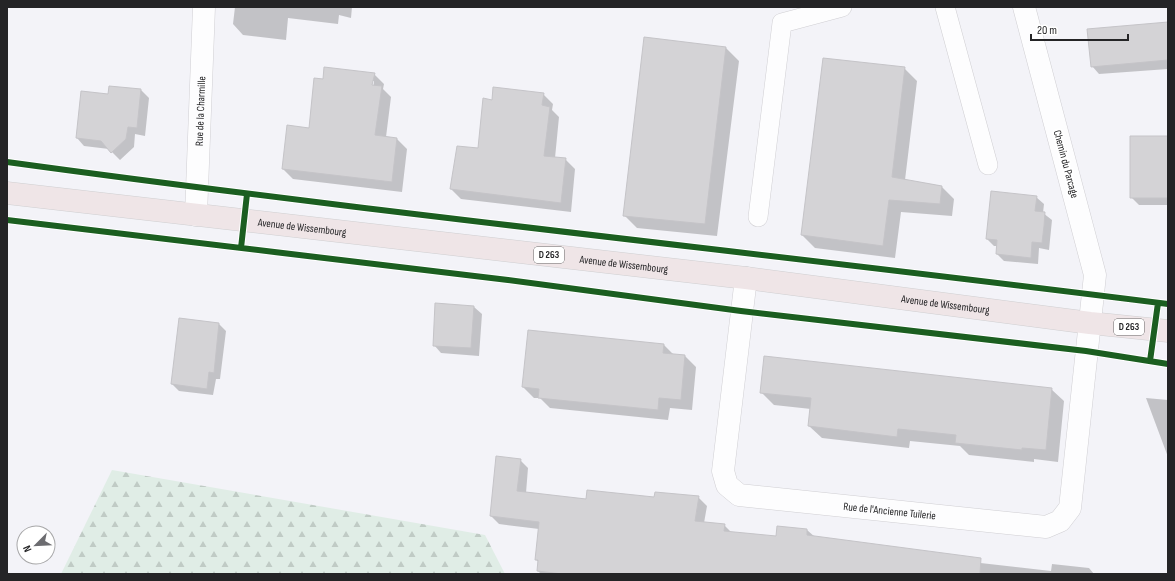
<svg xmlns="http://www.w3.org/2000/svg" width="1175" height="581" font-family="'Sofia Sans Condensed',sans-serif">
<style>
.forest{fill:url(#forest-firs)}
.shadow{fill:#0003;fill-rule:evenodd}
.building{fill:#d4d3d6;stroke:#c5c4c8}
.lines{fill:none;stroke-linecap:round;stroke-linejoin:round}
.service-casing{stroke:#d0cfd3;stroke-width:20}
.minor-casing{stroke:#d0cfd3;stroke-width:23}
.primary-casing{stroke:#cfcfd1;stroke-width:23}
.service{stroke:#fdfdfe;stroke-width:19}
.minor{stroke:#fdfdfe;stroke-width:22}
.primary{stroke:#efe5e7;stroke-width:22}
.cycleway-casing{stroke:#fff;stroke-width:8}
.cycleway{stroke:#1b5e20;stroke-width:6}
.labels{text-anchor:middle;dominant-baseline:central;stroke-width:4;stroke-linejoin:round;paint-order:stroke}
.shield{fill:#fff;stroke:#666667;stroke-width:1}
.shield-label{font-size:10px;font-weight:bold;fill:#242426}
.street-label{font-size:11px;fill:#242426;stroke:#fff}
</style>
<defs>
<pattern id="forest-firs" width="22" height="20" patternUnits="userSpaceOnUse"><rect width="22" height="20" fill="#e0ede6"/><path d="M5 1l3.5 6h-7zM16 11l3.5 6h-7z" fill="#c0cbc5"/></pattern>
</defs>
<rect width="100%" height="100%" fill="#f3f3f8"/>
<path class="forest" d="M112 470 485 535 505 574H61Z"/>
<path class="shadow" d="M235 7H352L351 18 339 15 338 24 288 18 286 40 243 35 233 24Z
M1168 23V69L1099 74 1092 66Z
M645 38 726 48 739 61 717 236 637 228 624 215Z
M904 68 917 81 905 180 941 186 954 199 952 216 901 212 895 258 815 248 802 235Z
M374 74 384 84 383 89 391 97 386 137 397 139 407 149 402 192 293 179 283 169 309 129 324 80ZM372 81H374L373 90H371Z
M110 87 141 90 149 98 145 136 135 134 134 147 120 160 109 149 84 146 77 138 109 95Z
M543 94 553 104 552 110 559 117 555 158 565 159 575 169 571 212 461 199 451 189 479 149 492 101Z
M1168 137V205H1139L1131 197Z
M1036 197 1044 204 1043 213 1052 220 1049 250 1039 248 1038 264 1004 261 997 254 998 246H994L987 239Z
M474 307 482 314 479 356 441 353 434 345Z
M219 324 226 331 220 379H216L213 395 179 391 172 384Z
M664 345 674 355 685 356 696 367 692 410 670 408 668 420 550 408 540 398H534L523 387Z
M1051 389 1064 401 1058 462 1034 459V462L969 455 960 446 910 441 909 448 822 438 809 426 811 409 774 405 761 392Z
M1146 398 1168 400V457Z
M520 460 528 468 526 493 587 500 698 497 707 506 704 523 724 525 732 533 777 537 807 530 815 537 963 561 1051 571 1052 564 1089 568 1094 574H541L538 571 539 562 536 560 539 529 499 524 491 516Z"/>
<path class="building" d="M1168 22V60L1091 67 1087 29Z
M644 37 726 47 705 224 623 216Z
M823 58 905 67 892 177 942 186 940 204 889 200 883 246 801 235Z
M324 67 375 73 372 85 382 86 375 135 397 138 392 182 282 169 287 125 309 128 314 78 323 79Z
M109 86 141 89 137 128 128 127 126 139 111 153 101 141 76 138 81 91 108 94Z
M493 87 544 93 542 105 550 107 544 156 566 158 561 203 450 189 457 146 478 148 483 98 492 100Z
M1130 136H1168V198H1130Z
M991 191 1037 196 1035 211 1045 212 1044 226 1042 243 1032 242 1031 258 996 254 997 240 986 239Z
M435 303 474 306 471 348 433 346Z
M179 318 219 323 214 373 209 372 207 389 171 384Z
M528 330 664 344 663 353 685 355 681 400 659 398 658 410 538 398 539 389 522 387Z
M764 356 1052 388 1046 450 1022 448V450L955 443 956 435 898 429 897 437 808 426 811 398 760 393Z
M496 456 521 459 517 491 586 499 587 490 654 497 655 492 699 496 695 521 725 524 724 531 776 536 777 526 807 529V535L981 558 980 574H562L537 571 538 560H535L539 522 490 516Z"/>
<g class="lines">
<g class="service-casing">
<path id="service" d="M945 7 988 165
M758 217 782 23 842 7"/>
</g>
<g class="minor-casing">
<g id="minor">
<path id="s1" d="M196 215 204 7"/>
<path id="s2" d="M746 278 723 471 727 485 739 495 1046 527 1060 521 1070 508 1095 275 1024 7"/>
</g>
</g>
<g class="primary-casing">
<g id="primary">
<path id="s3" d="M7 193 746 278 1090 323 1168 331"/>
</g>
</g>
<use href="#service" class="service"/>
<use href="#minor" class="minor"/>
<use href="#primary" class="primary"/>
<g class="cycleway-casing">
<path id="cycleway" d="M7 162C393 215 781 255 1168 304
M7 220 508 280 741 311 1086 351 1168 364
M241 248 247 194
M1150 361 1158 303"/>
</g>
<use href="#cycleway" class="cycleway"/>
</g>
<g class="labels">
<g class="shield">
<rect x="534" y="247" width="30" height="16" rx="3"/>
<rect x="1114" y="319" width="30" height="16" rx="3"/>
</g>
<g class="shield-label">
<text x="549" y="255">D 263</text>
<text x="1129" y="327">D 263</text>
</g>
<g class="street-label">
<text stroke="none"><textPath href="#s1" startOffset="104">Rue de la Charmille</textPath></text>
<text transform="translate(1066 164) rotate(75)">Chemin du Parcage</text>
<text stroke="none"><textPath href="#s3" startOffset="297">Avenue de Wissembourg</textPath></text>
<text stroke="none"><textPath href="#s3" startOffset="621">Avenue de Wissembourg</textPath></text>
<text stroke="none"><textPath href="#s3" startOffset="945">Avenue de Wissembourg</textPath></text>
<text stroke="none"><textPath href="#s2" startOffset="376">Rue de l'Ancienne Tuilerie</textPath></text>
</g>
</g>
<rect width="1175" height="581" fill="none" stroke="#242426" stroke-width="16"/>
<g transform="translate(36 545) rotate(246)"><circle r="19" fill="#ffffff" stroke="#a7a7a8"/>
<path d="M0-3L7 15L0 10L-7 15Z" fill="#6c6c70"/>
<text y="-6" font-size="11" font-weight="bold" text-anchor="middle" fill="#242426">N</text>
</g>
<path d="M1031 34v6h97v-6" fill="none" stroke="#242426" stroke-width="2"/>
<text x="1037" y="34" font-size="12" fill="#242426" stroke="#ffffff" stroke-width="3" paint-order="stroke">20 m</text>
</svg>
